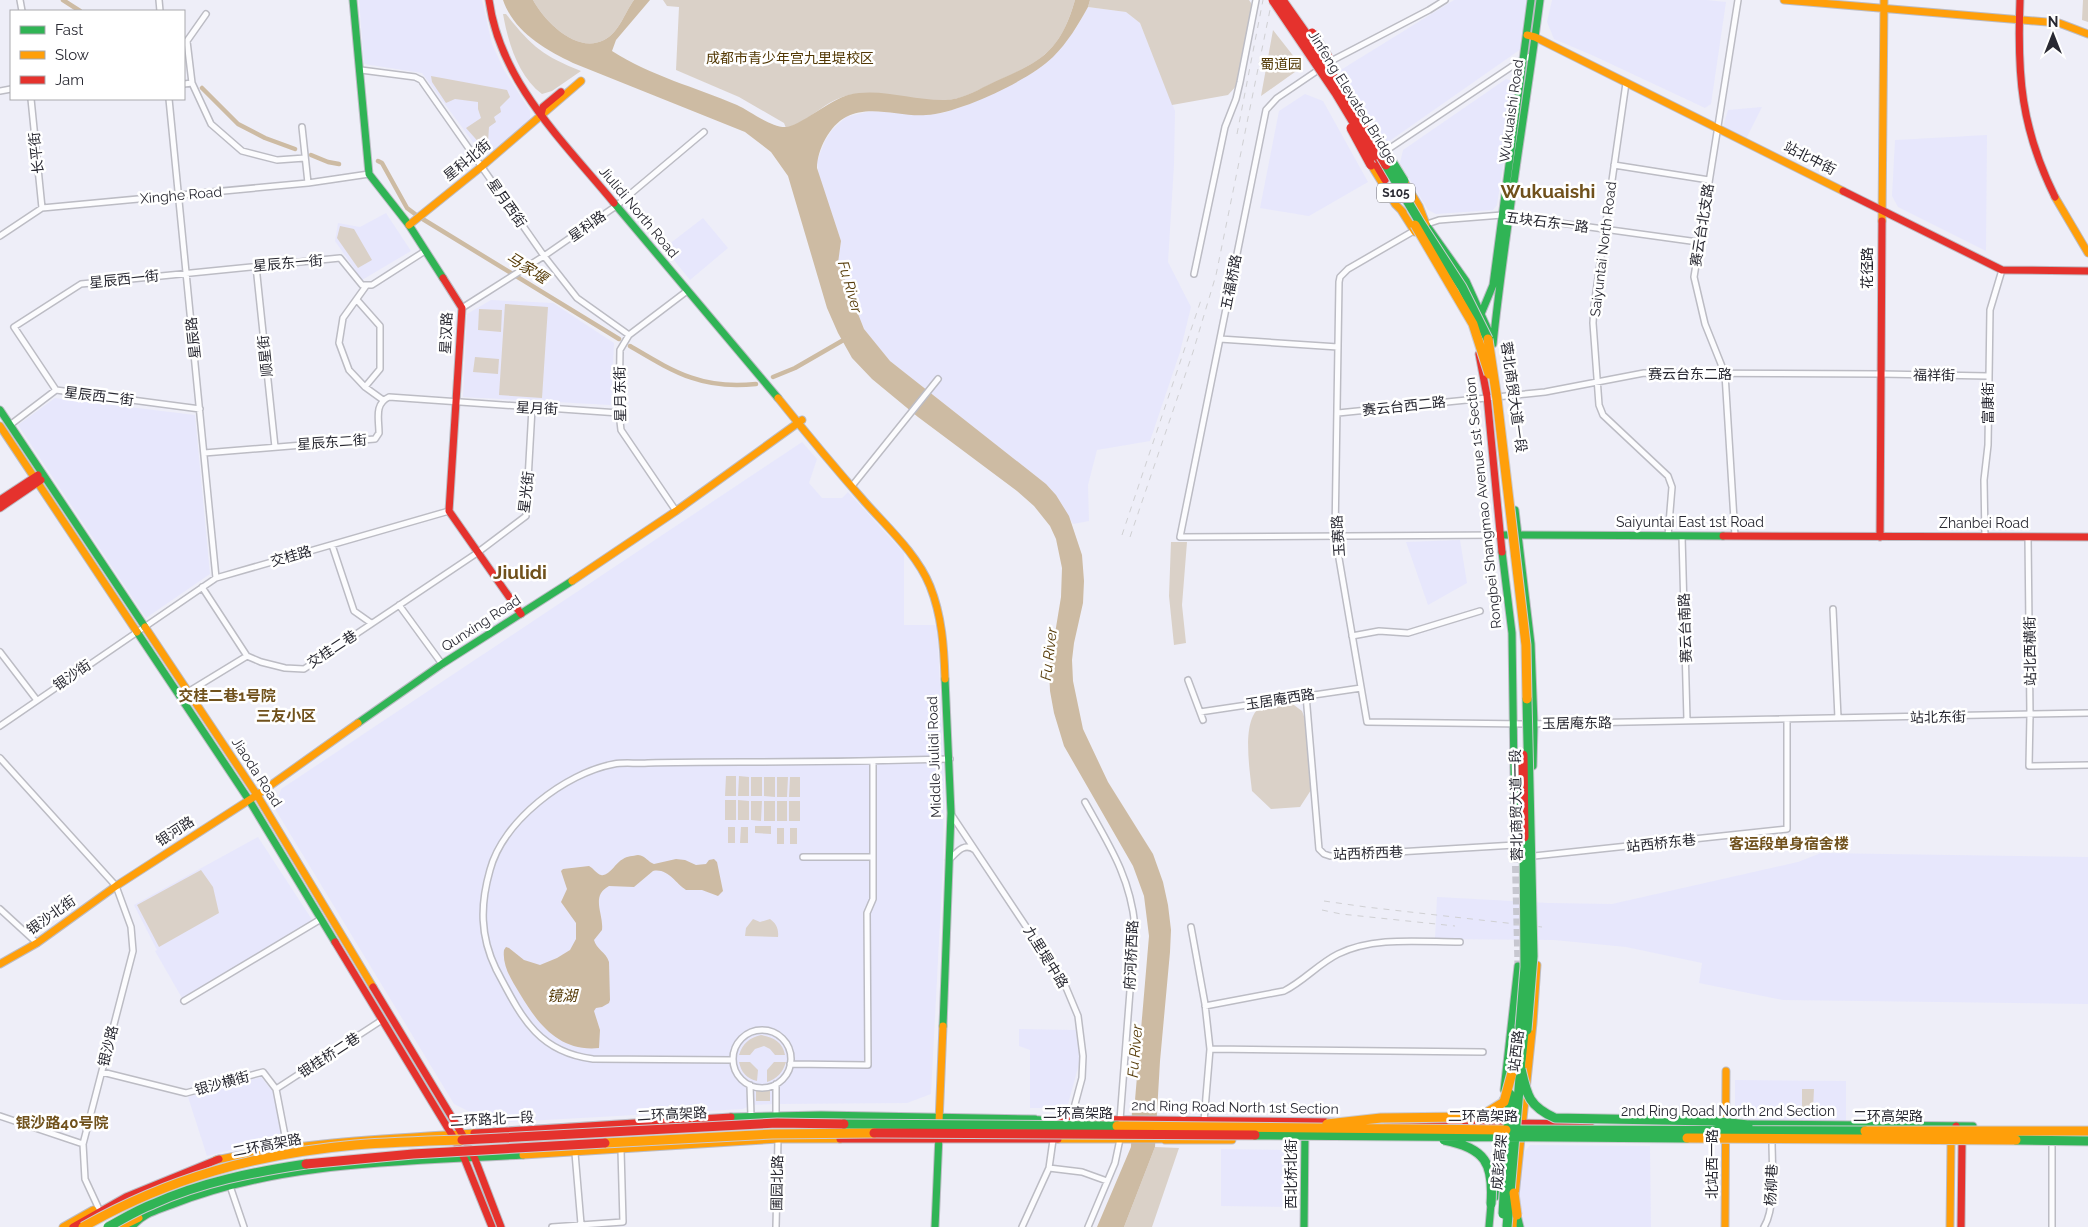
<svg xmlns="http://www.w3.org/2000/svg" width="2088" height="1227" font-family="Raleway,'Noto Sans SC',sans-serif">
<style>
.built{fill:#e7e7fc}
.green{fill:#dad1c8}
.water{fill:#cdbba3}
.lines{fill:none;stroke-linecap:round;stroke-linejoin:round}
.canal{stroke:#cdbba3;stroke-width:4.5}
.secondary-tunnel{stroke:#c7c7d0;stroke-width:7;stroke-dasharray:7 3.5;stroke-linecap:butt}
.street-casing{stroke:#bcbcc4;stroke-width:8}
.fast-casing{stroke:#bcbcc4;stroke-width:9}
.slow-casing{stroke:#bcbcc4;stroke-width:9}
.jam-casing{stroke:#bcbcc4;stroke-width:9}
.street{stroke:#fcfcfe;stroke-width:5}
.fast{stroke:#30b455;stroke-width:7}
.slow{stroke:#ff9f0a;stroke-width:7}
.jam{stroke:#e5322d;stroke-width:7}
.rail{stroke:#d0d0d3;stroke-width:1;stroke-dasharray:6 6;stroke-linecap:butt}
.fast-bridge-casing{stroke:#cacad0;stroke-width:11;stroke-linecap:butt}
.slow-bridge-casing{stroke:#cacad0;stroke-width:11;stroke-linecap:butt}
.jam-bridge-casing{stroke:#cacad0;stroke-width:11;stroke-linecap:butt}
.fast-bridge{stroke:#30b455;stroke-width:9}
.slow-bridge{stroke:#ff9f0a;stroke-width:9}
.jam-bridge{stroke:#e5322d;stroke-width:9}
.labels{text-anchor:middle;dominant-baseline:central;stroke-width:5;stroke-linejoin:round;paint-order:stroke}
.shield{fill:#fff;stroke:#696970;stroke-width:1}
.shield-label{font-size:12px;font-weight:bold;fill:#292932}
.park-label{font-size:14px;fill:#513703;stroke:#fff}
.street-label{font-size:14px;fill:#292932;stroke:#fff}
.water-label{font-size:15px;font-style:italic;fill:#573c09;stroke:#fff}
.neighbourhood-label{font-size:15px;font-weight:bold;fill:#70511c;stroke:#fff}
.district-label{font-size:19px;font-weight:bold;fill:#70511c;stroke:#fff}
</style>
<rect width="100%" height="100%" fill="#eeeef8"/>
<path class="built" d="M359 0H482L492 44 504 70 530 111V119L491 153H481L422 73 364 64Z
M1454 0H1527L1521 49 1381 147 1339 71Z
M1552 0H1707L1726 2 1711 104 1705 108 1594 56 1554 39 1547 22Z
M1088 7 1126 12 1140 23 1175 111 1174 165 1168 262 1191 307 1180 352 1150 441 1097 450 1088 485 1089 521 1073 524 1056 495 1046 484 890 361 864 329 838 263 841 241 819 177 817 161 825 141 832 130 846 117 871 111 925 115 943 113 967 105 999 91 1035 71 1075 30Z
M1506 79 1516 82 1497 205 1493 210 1436 214 1428 210 1400 163 1403 150Z
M1305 94 1323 101 1368 182 1309 216 1260 208 1279 111Z
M1762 107 1746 139 1723 127 1728 110Z
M1987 135 1986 251 1898 207 1892 196 1895 140Z
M386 213 411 251 362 280 335 241 338 223 360 227Z
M703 218 728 248 690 280 664 248Z
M491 300 553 303 614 343 611 405 463 397 467 314Z
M55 398 195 415 210 574 146 618 18 425Z
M802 442 817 459 809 483 822 498H842L848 492 904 553V625H937L944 769 943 865 931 1094 907 1103 775 1104 751 1105 743 1109 492 1123 454 1104 275 809 281 789Z
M1460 540 1467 583 1428 605 1406 542Z
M258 837 313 921 182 998 155 951 157 950 134 905Z
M1821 853 2088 857V1004L1783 1000 1699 983 1702 963 1626 947 1554 940 1435 939 1437 897 1549 903 1612 904 1798 862Z
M1019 1029 1076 1030 1080 1060 1067 1108H1030V1050L1019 1046Z
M261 1077 274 1093 282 1137 207 1156 188 1097Z
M1735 1080 1846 1081V1123L1735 1122Z
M1530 1145 1650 1146 1651 1227H1519L1520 1158Z
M1221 1149 1287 1150 1298 1161 1296 1207 1221 1206Z"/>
<path class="green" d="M533 0H634C625 12 619 33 604 40 577 54 545 22 533 0Z
M663 0H1075C1059 55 1040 61 991 84 978 90 962 99 948 100 915 104 883 88 849 95 825 100 808 123 786 128L784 123 739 97 676 70 679 7 667 6Z
M1090 0H1249L1251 3V16L1238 84 1228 95 1172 105 1140 23 1126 12 1088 7Z
M2083 0H2088V22L2082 20Z
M503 14H506C531 46 543 56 581 71L552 91 542 94C518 76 508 42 503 14Z
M1273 30 1302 67 1261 96Z
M431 76 507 90 510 97 500 107 501 112 494 117 496 122 489 127 488 142 482 146 466 128 481 118 478 109V102L455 99 446 103 432 82Z
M340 226 354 229 372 260 358 268 337 238Z
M505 304 548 307 542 398 499 395Z
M479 309 502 310 501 332 478 330Z
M475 357 499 359 498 374 473 372Z
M1171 542H1187L1182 605 1186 643 1174 645 1169 596Z
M1290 702 1302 711 1306 722 1311 790 1300 807 1271 809 1252 791C1250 771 1240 715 1263 706 1270 702 1282 703 1290 702Z
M726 776H736V796H725Z
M739 776 749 777V796H738Z
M751 777H762V796H751Z
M764 777H775V797L764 796Z
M777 777H788L787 797H777Z
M790 777H800V797H789Z
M725 800H736V820H725Z
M738 800 749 801V820H738Z
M751 801H762L761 821 751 820Z
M764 801H775V821H764Z
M777 801H787V821H777Z
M789 801H800V821H789Z
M755 826H771V834L755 833Z
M728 827H735V843H728Z
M741 827H748V843H740Z
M777 828H784V844H777Z
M790 828H797V844H790Z
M201 870 213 887 219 913 159 947 137 905Z
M753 919 760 922 770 919C776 923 779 929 778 937L745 936 746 928Z
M761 1035C773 1037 783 1042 785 1055H775L770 1049 764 1046 755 1049 750 1055H739C743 1043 749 1038 761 1035Z
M739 1062H750L758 1070 757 1081C747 1079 741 1072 739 1062Z
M774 1062H786C783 1072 777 1079 767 1082V1070Z
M1802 1089H1814L1813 1109H1802Z
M770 1090V1101H756V1091Z
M1155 1147 1179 1148 1152 1227H1124Z"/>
<path class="water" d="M503 0H533C545 22 577 54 604 40 619 33 625 12 634 0H650L616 40 612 51C651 76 695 87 737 105 750 111 770 127 785 127 797 128 830 100 848 95 880 87 913 101 946 100 959 100 976 91 988 85 1038 62 1059 56 1075 0H1090L1088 7C1078 25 1068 42 1053 57 1028 81 960 113 926 115 900 117 870 104 846 117 830 125 817 150 817 168L841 241 838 263 864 329 890 361 1046 484 1056 495 1069 516 1082 555 1084 581 1083 603 1074 643 1072 660 1073 681 1083 729 1108 782 1153 854 1163 882 1168 905 1171 930 1170 952 1160 1061 1155 1147 1124 1227H1097L1131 1147 1132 1108 1135 1100 1149 936 1144 896 1133 866 1064 746 1054 713 1050 691 1049 670 1061 597 1062 568 1056 539 1050 526 1034 506 1017 491 918 417 872 379 852 358 838 333 827 308 788 176 771 152 745 132 573 63C544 49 514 32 503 0Z
M638 855C646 856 648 862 654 864L676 859 685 860 696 865 706 864 709 860 714 859 717 862 723 891 718 896 702 890H686C675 883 668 868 653 871L634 887 609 886C590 896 604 914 602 930L594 940C596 949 606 952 609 962L610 1000 609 1003 602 1007 596 1008 594 1011 600 1030 599 1048C559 1052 538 1024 520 994 512 981 502 966 504 950L506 947 509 948 524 960 540 965 557 958 570 950 576 939V923L561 902 567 889 561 871 563 869 589 866C593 868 597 874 601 875 609 877 616 862 623 859 627 856 633 856 638 855Z"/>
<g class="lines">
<path class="canal" d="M63 0 80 11
M202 88 238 124 265 138 295 149
M311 155 328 162 339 164
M378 161 382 163 407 208 415 214
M421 218 619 339
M630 346C674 372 702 390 756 384
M773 377 795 368 847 338"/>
<path class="secondary-tunnel" d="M1515 845 1518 966"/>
<g class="street-casing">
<path id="street" d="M20 0 22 11
M159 0 160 11
M1445 0 1429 10 1333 60 1277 98 1266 110 1180 537 1500 535
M206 14 187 41 192 83 211 124 242 151 277 160 305 158
M361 70 415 77 421 80 544 256 577 298 629 335
M1626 83 1594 306 1593 323 1599 405 1603 415 1668 476 1672 487 1668 536
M184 84 192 83
M0 91 11 89
M31 99 42 208
M169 99 216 578
M302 127 308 183
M1384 152 1511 67 1532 55
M1614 165 1709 180
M1424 225 1439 220 1502 215 1698 242
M1417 229 1348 269 1340 277 1339 282 1335 535 1367 722 1528 724 2088 713
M0 236 42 208 308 183 369 174
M256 266 275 447
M1194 274 1225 127 1236 99 1240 82 1256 0
M366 286 343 318 339 343 349 370 365 387 383 400
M357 300 380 326V369L365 387
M462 308 544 256 616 206 704 132
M1220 339 1338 347
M56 390 14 327 81 284 340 258 362 285H372L425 251
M1338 413 1545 392 1644 373 1881 374 1988 376
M10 425 56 390 200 409
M204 453 375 439 379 433C379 419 374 404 389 397L619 413
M852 486 938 379
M676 511 621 430 619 413 620 350 629 335 687 291
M1682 536 1687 720
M1735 536 1725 374 1705 324 1694 277 1738 0
M1985 537 1984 480 1988 445 1990 310 2002 270
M2028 537 2030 715 2029 766 2088 765
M332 545 354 611 371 623
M202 587 247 656 261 662 285 668 304 669 477 553 526 516 532 408
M399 605 442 664
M1833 609 1838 718
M1352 636 1379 631 1408 633 1480 611
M0 652 36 699
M1188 680 1203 720
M188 692 247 656
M1306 695 1319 849 1324 854 1330 856 1515 845
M1200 712 1361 688
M0 726 216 578 449 511
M0 758 116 886 131 927 133 951 83 1144 85 1179 98 1207
M1085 802C1109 845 1130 876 1135 926L1120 1120
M951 814 1065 985 1078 1016 1083 1056 1082 1078 1071 1119
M1534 856 1787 829V719
M803 857H873
M949 860C957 852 964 842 975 850
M0 909 37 943
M1191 927 1205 1004 1210 1049 1204 1121
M184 1001 321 919
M1205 1006 1284 991C1304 981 1318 964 1338 954 1374 936 1421 942 1460 942
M733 1059a29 29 0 1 1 58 0a29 29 0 1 1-58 0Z
M1210 1049 1483 1052
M733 1060 593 1059C536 1052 520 1014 496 969 480 936 480 905 490 870 503 821 565 773 614 764 624 762 637 764 648 763 679 762 711 762 742 762 811 762 880 761 950 759
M790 1064 868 1065 867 913 873 899V761
M102 1072 186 1093 263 1072 276 1089 287 1146
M776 1084V1116
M750 1085 751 1116
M276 1089 382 1020
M0 1116 83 1144
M2052 1144V1227
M575 1153 581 1224
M1049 1168 1082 1172 1107 1181
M230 1186 244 1227
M552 1227 623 1222 621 1150
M776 1227 778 1139
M1022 1227 1049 1168 1053 1140
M1088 1227 1115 1163 1120 1139
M1764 1227C1776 1208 1772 1164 1772 1141"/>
</g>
<g class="fast-casing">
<path id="fast" d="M353 0 369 174 409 225 443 278
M614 203 778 398
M1425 223 1466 281 1489 332
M1481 314 1493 285 1531 0
M1493 344C1505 229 1525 115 1540 0
M0 410 145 627
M1515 510 1531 644 1534 724 1533 766
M1500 535 1723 536
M1502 552 1512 633 1515 845
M137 632 249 800 335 942
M358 723 442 664 572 581
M943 1026 951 813 945 679
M1521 1069 1527 1030
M1504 1090 1518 966
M731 1117 821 1115 1035 1119
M1032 1119 1057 1122
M1743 1124 1973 1126
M1495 1197 1503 1100
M1517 1215 1520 1227
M132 1227C142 1214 155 1211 171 1205 281 1161 406 1162 523 1155
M935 1227 939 1135
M1304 1227 1305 1130
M1489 1227 1491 1204"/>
</g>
<g class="slow-casing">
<path id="slow" d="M1784 0 2059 23 2088 34
M1527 35 1535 37 1843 191
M1371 165 1395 204 1403 212
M1404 181 1419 206 1426 224
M2055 197 2088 253
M1401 210 1415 232
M1882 221 1884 0
M409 225 481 167 581 81
M778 398C806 433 835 468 865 502 888 528 917 554 930 586 942 616 944 647 945 679
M0 426 137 632
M572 581 676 511 802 420
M145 627 257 795 373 987
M0 964 37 943 116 886 257 795 358 723
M939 1122 943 1026
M1058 1139H1170
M1165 1140H1232
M523 1155 778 1139H840
M216 1160C301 1142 387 1139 474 1133
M1515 1196 1533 1023 1537 965
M63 1227 93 1210
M121 1227 139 1218
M1513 1227 1514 1212
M1725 1227 1726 1071
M1950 1227 1951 1143 1953 1136"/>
</g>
<g class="jam-casing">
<path id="jam" d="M489 0C500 82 564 142 614 203
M2020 0C2017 76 2021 128 2055 197
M541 115 543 107 561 92
M1369 153 1385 180
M1843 191 2002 270 2088 271
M443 278 462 308 449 511 521 614
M1479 354 1487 396 1502 552
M0 500 38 475
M0 508 41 480
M1723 536 2088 537
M1880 537 1882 221
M335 942 452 1135 465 1160 492 1227
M373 987 462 1134 475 1159 501 1227
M1513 1069 1520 1027
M1051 1119 1333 1122
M1383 1122 1590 1124
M1956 1126 1962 1143 1961 1227
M474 1133 731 1117
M840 1139H1058
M73 1227 126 1197 219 1159"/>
</g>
<use href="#street" class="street"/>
<use href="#fast" class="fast"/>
<use href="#slow" class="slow"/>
<use href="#jam" class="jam"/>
<path class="rail" d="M1237 134 1263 0
M1122 535 1201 300
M1130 537 1193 352 1216 275 1272 0
M1324 901 1366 907 1542 927
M1322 910 1341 914 1455 926"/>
<g class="fast-bridge-casing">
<path id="fast-bridge" d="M1378 139 1404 181
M1386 165 1421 224 1462 287 1488 339
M1520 1027 1525 967 1524 837
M1527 1030 1533 956 1527 699
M1521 1069C1527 1096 1529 1106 1555 1118L1712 1121 1748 1125
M844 1124 1117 1126
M1506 1130 1865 1131
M1255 1135 1687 1138
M1444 1140C1485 1148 1494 1163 1491 1204
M2016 1140 2088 1141
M1503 1214 1510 1094
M108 1227C123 1219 137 1210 153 1204 201 1182 254 1172 306 1164
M1507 1227 1520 1078"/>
</g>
<g class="slow-bridge-casing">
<path id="slow-bridge" d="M1415 225 1473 324 1489 374
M1488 339 1497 399 1526 645 1527 699
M1327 1124 1381 1118 1466 1117 1483 1115 1504 1102 1513 1069
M1117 1126 1506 1130
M1865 1131H2088
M1687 1138 2016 1140
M605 1143 772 1134 874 1133
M1514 1193 1517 1215
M83 1227C169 1178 256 1154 355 1145 390 1142 426 1141 462 1140"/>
</g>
<g class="jam-bridge-casing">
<path id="jam-bridge" d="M1273 0 1336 93 1374 156
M1282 0 1318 51 1386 165
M1312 33 1328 57
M1351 128 1371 165
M1523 755 1524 837
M874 1133 1255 1135
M462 1140 777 1123 844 1124
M306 1164 413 1154 605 1143"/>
</g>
<use href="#fast-bridge" class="fast-bridge"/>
<use href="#slow-bridge" class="slow-bridge"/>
<use href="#jam-bridge" class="jam-bridge"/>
</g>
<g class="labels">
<rect class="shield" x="1377" y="183.5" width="38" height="19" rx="4"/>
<g class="shield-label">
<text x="1396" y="193">S105</text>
</g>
<g class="park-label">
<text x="790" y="58">成都市青少年宫九里堤校区</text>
<text x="1281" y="64">蜀道园</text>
</g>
<g class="street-label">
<text transform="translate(1353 97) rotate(58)">Jinfeng Elevated Bridge</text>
<text transform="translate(1511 111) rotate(-82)">Wukuaishi Road</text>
<text transform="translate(36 153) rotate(-96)">长平街</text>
<text transform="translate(1810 158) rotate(27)">站北中街</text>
<text transform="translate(467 160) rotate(-39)">星科北街</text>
<text transform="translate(181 195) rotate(-5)">Xinghe Road</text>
<text transform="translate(507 203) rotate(55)">星月西街</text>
<text transform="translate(639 212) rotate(50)">Jiulidi North Road</text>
<text transform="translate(1547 222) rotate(7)">五块石东一路</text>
<text transform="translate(1702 225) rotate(-81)">赛云台北支路</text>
<text transform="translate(587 226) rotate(-35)">星科路</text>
<text transform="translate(1603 249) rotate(-83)">Saiyuntai North Road</text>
<text transform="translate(288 263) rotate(-5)">星辰东一街</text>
<text transform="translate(1867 268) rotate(-90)">花径路</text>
<text transform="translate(124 279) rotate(-6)">星辰西一街</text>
<text transform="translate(1231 282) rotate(-79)">五福桥路</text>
<text transform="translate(446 333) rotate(-87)">星汉路</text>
<text transform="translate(193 338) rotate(-96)">星辰路</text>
<text transform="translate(265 356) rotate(-96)">顺星街</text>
<text x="1690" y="374">赛云台东二路</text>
<text transform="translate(1934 375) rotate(1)">福祥街</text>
<text transform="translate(620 394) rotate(-91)">星月东街</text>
<text transform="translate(99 396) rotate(7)">星辰西二街</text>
<text transform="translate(1514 397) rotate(82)">蓉北商贸大道一段</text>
<text transform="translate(1988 403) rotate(-90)">富康街</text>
<text transform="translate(1404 406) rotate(-6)">赛云台西二路</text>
<text transform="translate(537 408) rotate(3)">星月街</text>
<text transform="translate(332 442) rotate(-4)">星辰东二街</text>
<text transform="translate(526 492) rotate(-83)">星光街</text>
<text transform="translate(1483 503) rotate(-96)">Rongbei Shangmao Avenue 1st Section</text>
<text x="1690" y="522">Saiyuntai East 1st Road</text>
<text x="1984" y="523">Zhanbei Road</text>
<text transform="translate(1338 536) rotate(-94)">玉赛路</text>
<text transform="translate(291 556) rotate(-16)">交桂路</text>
<text transform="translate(481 623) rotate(-33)">Qunxing Road</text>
<text transform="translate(1685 628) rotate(-92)">赛云台南路</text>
<text transform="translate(332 649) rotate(-33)">交桂二巷</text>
<text transform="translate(2030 651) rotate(-91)">站北西横街</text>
<text transform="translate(72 675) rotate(-34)">银沙街</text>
<text transform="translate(1280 699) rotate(-9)">玉居庵西路</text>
<text transform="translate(1938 717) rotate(-1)">站北东街</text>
<text transform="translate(1577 723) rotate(-1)">玉居庵东路</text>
<text transform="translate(934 757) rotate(-92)">Middle Jiulidi Road</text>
<text transform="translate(257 772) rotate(57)">Jiaoda Road</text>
<text transform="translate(1516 805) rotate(-91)">蓉北商贸大道一段</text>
<text transform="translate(175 831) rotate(-33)">银河路</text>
<text transform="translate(1661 843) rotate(-6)">站西桥东巷</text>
<text transform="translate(1368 853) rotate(-2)">站西桥西巷</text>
<text transform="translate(51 915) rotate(-35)">银沙北街</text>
<text transform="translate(1131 955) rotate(-87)">府河桥西路</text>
<text transform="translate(1046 957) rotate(58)">九里堤中路</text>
<text transform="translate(108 1046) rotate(-76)">银沙路</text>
<text transform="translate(1516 1051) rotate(-83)">站西路</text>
<text transform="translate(329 1055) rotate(-33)">银桂桥二巷</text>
<text transform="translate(222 1083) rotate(-15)">银沙横街</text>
<text transform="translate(1235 1107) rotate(1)">2nd Ring Road North 1st Section</text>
<text x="1728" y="1111">2nd Ring Road North 2nd Section</text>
<text x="1078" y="1113">二环高架路</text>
<text transform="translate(672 1114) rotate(-3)">二环高架路</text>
<text x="1483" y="1116">二环高架路</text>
<text x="1888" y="1116">二环高架路</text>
<text transform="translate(492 1119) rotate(-3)">二环路北一段</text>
<text transform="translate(267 1145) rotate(-11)">二环高架路</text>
<text transform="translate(1499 1162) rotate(-85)">成彭高架</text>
<text transform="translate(1712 1164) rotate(-90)">北站西一路</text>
<text transform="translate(1291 1174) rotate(-90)">西北桥北街</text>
<text transform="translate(777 1183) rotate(-89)">圃园北路</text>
<text transform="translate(1771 1185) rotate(-87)">杨柳巷</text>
</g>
<g class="water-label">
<text transform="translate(527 268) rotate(32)">马家堰</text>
<text transform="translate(850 287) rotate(74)">Fu River</text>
<text transform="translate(1049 654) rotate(-83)">Fu River</text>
<text x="562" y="996">镜湖</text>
<text transform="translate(1135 1051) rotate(-85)">Fu River</text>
</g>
<g class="neighbourhood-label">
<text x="227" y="696">交桂二巷1号院</text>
<text x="286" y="716">三友小区</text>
<text x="1789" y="844">客运段单身宿舍楼</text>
<text x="62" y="1123">银沙路40号院</text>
</g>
<g class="district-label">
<text x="1548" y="191">Wukuaishi</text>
<text x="520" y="572">Jiulidi</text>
</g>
</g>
<rect x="10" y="10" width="175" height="90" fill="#ffffff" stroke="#a9a9ad"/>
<rect x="20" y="26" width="25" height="8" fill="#30b455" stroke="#a9a9ad"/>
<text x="55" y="35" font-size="15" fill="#292932">Fast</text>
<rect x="20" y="51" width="25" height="8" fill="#ff9f0a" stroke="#a9a9ad"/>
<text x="55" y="60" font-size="15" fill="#292932">Slow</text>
<rect x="20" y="76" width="25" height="8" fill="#e5322d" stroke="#a9a9ad"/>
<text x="55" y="85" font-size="15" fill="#292932">Jam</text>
<g transform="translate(2053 35)" stroke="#ffffff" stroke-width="4" paint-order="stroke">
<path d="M0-4L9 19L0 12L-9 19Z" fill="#292932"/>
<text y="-8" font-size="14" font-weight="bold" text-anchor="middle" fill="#292932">N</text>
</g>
</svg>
